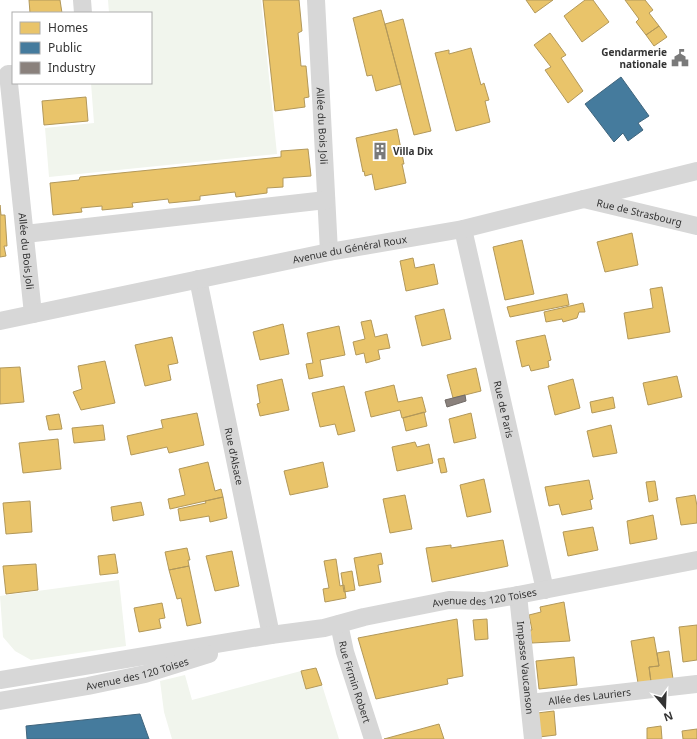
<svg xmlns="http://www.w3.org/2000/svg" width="697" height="739" font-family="'Noto Sans',sans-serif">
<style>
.green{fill:#f1f5ed}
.homes{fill:#e9c46a;stroke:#b2985a}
.public{fill:#457b9d;stroke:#40657d}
.industry{fill:#8a817c;stroke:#706a66}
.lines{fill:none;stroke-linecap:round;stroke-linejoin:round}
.street{stroke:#d7d7d7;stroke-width:18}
.labels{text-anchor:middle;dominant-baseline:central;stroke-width:4;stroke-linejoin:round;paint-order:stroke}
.poi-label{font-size:10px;font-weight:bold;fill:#333;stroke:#fff;text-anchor:end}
.street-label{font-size:10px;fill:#333;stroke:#fff}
</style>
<rect width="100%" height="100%" fill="#fff"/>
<path class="green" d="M108 0H261L277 154 49 177 45 128 94 123 91 83H151V13H109Z
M119 580 126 646 31 660 15 651 3 637 0 596Z
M301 671 306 689 322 685 339 739H172L164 712 160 681 185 675 192 700Z"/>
<path class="homes" d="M29 0H60L62 13H30Z
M263 0H299L302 31 298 33 301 66H306L309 97 304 98 305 107 275 111Z
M526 0H553L535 13Z
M585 0H593L609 22 582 42 564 16Z
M625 0H645L653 10 649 13 659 26 646 35 636 22 639 19Z
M381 10 401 84 376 91 372 75 367 76 353 18Z
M403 19 431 131 414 135 385 24Z
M659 26 667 37 654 46 646 35Z
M550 33 566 55 561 58 583 91 568 103 545 70 551 67 534 45Z
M471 48 481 85 484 83 489 100 485 101 490 122 456 131 435 53 449 50V54Z
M86 97 88 121 44 125 42 101Z
M397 129 404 164H402L406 183 375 190 372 174 365 176 364 171 363 172 356 138Z
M308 149 311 176 283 178V187L267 188V193L236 197 235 192 200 196V200L169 203 168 199 132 203 133 207 102 210V206L81 208 82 212 53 215 50 183 79 180 80 177 281 157V151Z
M0 205 1 215H5L7 246H4L6 256 0 257Z
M632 233 638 265 605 272 597 242Z
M522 240 534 294 505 300 493 247Z
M413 258 415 268 434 264 438 284 406 291 400 261Z
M662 287 670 332 628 339 624 313 653 308 650 289Z
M567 294 569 305 510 317 507 307Z
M583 303 585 312H579L577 318 563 322 562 319 546 322 544 312Z
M444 309 451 339 422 346 415 316Z
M371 320 375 337 387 334 390 348 378 350 380 359 366 363 364 353 356 355 353 342 365 339 361 322Z
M283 324 289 354 260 360 253 332Z
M339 326 345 355 320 360 323 376 309 379 306 364 313 363 307 333Z
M545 335 551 360 548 361 549 367 531 371 529 365 522 367 516 341Z
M172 337 178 363 168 365 171 380 145 386 135 345Z
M105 361 115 403 81 410 73 392 82 389 78 366Z
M20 367 24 402 0 404V368Z
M476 368 481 391 453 398 447 375Z
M677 376 682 397 648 405 643 383Z
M282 379 289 410 260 416 257 404 260 403 257 385Z
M573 379 580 408 555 415 548 386Z
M394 385 398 402 422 397 426 412 402 418 400 410 371 417 365 392Z
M344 386 355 431 338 435 335 424 320 427 312 393Z
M613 397 615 408 592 413 590 402Z
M424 412 427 426 406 431 403 418Z
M197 413 204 445 169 453 167 447 131 455 127 436 163 428 161 420Z
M471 413 476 438 454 443 449 419Z
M59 414 62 429 49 430 46 416Z
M103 425 105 440 74 443 72 428Z
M611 425 617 453 593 457 587 431Z
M58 439 61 469 23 473 19 443Z
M415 442 417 447 429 444 433 463 397 471 392 447Z
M444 458 447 472 441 473 438 459Z
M208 462 215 491 221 489 223 497 170 509 168 499 185 495 179 469Z
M323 462 328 487 290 495 284 471Z
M484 479 491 512 467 517 460 485Z
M589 480 593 499 590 500 592 509 562 515 559 504 549 506 545 487Z
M655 481 658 500 649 502 646 482Z
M405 495 412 529 390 533 383 499Z
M695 495 697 506V523L681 525 676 498Z
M223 497 227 518 210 522 209 516 180 521 178 509 206 503 205 501Z
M30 501 32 532 6 534 3 503Z
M141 502 144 515 113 521 111 507Z
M653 515 657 539 630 544 627 521Z
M593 527 598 550 568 556 563 532Z
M503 540 508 566 432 582 426 548 451 545V548Z
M187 548 190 560H188L189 566 169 570 165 552Z
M232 551 239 586 215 591 206 556Z
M381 553 383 564 378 565 381 582 359 586 354 558Z
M115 554 118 573 100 575 98 556Z
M336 559 340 586 344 585 346 598 325 602 323 589 329 588 324 561Z
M36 564 38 590 6 594 3 566Z
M189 566 201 623 187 626 181 598 177 599 169 570Z
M352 571 355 590 344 592 341 573Z
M564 602 570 641 532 643 530 630H532L529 615 541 612 540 607Z
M162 603 165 618 159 619 161 628 139 632 134 608Z
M457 619 463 676 447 679 448 684 376 699 358 638Z
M487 619 488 639 475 640 473 620Z
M697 625V660L683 662 679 627Z
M654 637 659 666 649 667 651 682 638 683 631 641Z
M669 651 673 679 651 682 649 667 659 666 657 653Z
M574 657 577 685 539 689 536 661Z
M316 668 322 685 306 689 301 671Z
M554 711 556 735 539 737 537 713Z
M439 724 444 739H384Z
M661 726 662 739H647V728Z
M697 729V739H683L682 731Z"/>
<path class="public" d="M621 77 649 116 638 123 643 130 628 141 623 133 614 142 585 104Z
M140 714 149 739H27L26 726Z"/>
<path class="industry" d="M465 395 466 401 447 407 445 400Z"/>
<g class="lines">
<g class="street">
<path d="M82 0 83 13"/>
<path id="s1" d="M316 0 329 252"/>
<path id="s2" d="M13 74H8L33 314"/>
<path id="s3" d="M584 199 697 226"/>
<path id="s4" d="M463 229 545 590"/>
<path d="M25 234 326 200"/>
<path id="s5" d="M198 279 271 635"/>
<path id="s6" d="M0 321 329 252 463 229 697 171"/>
<path id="s7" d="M518 595 533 739"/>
<path id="s8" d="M339 624 345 652 373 739"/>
<path id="s9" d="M0 680 271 635 324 628 364 617 449 600 484 601 518 595 697 560"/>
<path id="s10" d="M0 701 88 686 145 674 209 654"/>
<path id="s11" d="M530 703 697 684"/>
</g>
</g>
<defs>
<g id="civic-bare" transform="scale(1.38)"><path d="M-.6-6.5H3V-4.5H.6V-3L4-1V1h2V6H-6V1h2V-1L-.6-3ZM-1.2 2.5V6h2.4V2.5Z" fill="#7a7a7a" stroke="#fff" stroke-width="2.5" paint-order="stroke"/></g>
<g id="building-bare" transform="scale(1.38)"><path d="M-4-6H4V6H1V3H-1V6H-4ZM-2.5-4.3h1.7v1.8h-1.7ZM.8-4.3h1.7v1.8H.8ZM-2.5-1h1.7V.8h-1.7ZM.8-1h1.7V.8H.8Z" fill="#7a7a7a" stroke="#fff" stroke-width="2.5" paint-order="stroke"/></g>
</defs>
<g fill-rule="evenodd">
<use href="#civic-bare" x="680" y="58"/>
<use href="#building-bare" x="380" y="151"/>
</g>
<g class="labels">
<g class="poi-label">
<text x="667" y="52">Gendarmerie<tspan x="667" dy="12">nationale</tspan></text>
<text x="393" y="151" text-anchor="start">Villa Dix</text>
</g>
<g class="street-label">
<text stroke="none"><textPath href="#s1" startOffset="126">Allée du Bois Joli</textPath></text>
<text stroke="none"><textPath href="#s3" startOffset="57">Rue de Strasbourg</textPath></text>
<text stroke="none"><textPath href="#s6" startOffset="357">Avenue du Général Roux</textPath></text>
<text stroke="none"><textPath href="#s2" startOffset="183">Allée du Bois Joli</textPath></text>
<text stroke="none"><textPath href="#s4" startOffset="185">Rue de Paris</textPath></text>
<text stroke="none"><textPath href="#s5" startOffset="181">Rue d'Alsace</textPath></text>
<text stroke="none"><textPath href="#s9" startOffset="492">Avenue des 120 Toises</textPath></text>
<text stroke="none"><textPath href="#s7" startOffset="73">Impasse Vaucanson</textPath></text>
<text stroke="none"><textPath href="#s10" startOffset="140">Avenue des 120 Toises</textPath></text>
<text stroke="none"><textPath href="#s8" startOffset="60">Rue Firmin Robert</textPath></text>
<text stroke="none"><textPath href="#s11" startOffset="60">Allée des Lauriers</textPath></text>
</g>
</g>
<rect x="12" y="12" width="140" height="72" fill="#ffffff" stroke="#adadad"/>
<rect x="20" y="22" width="20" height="12" fill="#e9c46a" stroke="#adadad"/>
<text x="48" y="32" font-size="12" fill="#333333">Homes</text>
<rect x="20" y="42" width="20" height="12" fill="#457b9d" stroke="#adadad"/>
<text x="48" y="52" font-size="12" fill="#333333">Public</text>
<rect x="20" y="62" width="20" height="12" fill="#8a817c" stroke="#adadad"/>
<text x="48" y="72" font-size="12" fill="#333333">Industry</text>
<g transform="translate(665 707) rotate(161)" stroke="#ffffff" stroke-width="3" paint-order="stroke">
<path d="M0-3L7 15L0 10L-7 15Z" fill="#333333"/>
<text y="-6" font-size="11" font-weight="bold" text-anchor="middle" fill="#333333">N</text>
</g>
</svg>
